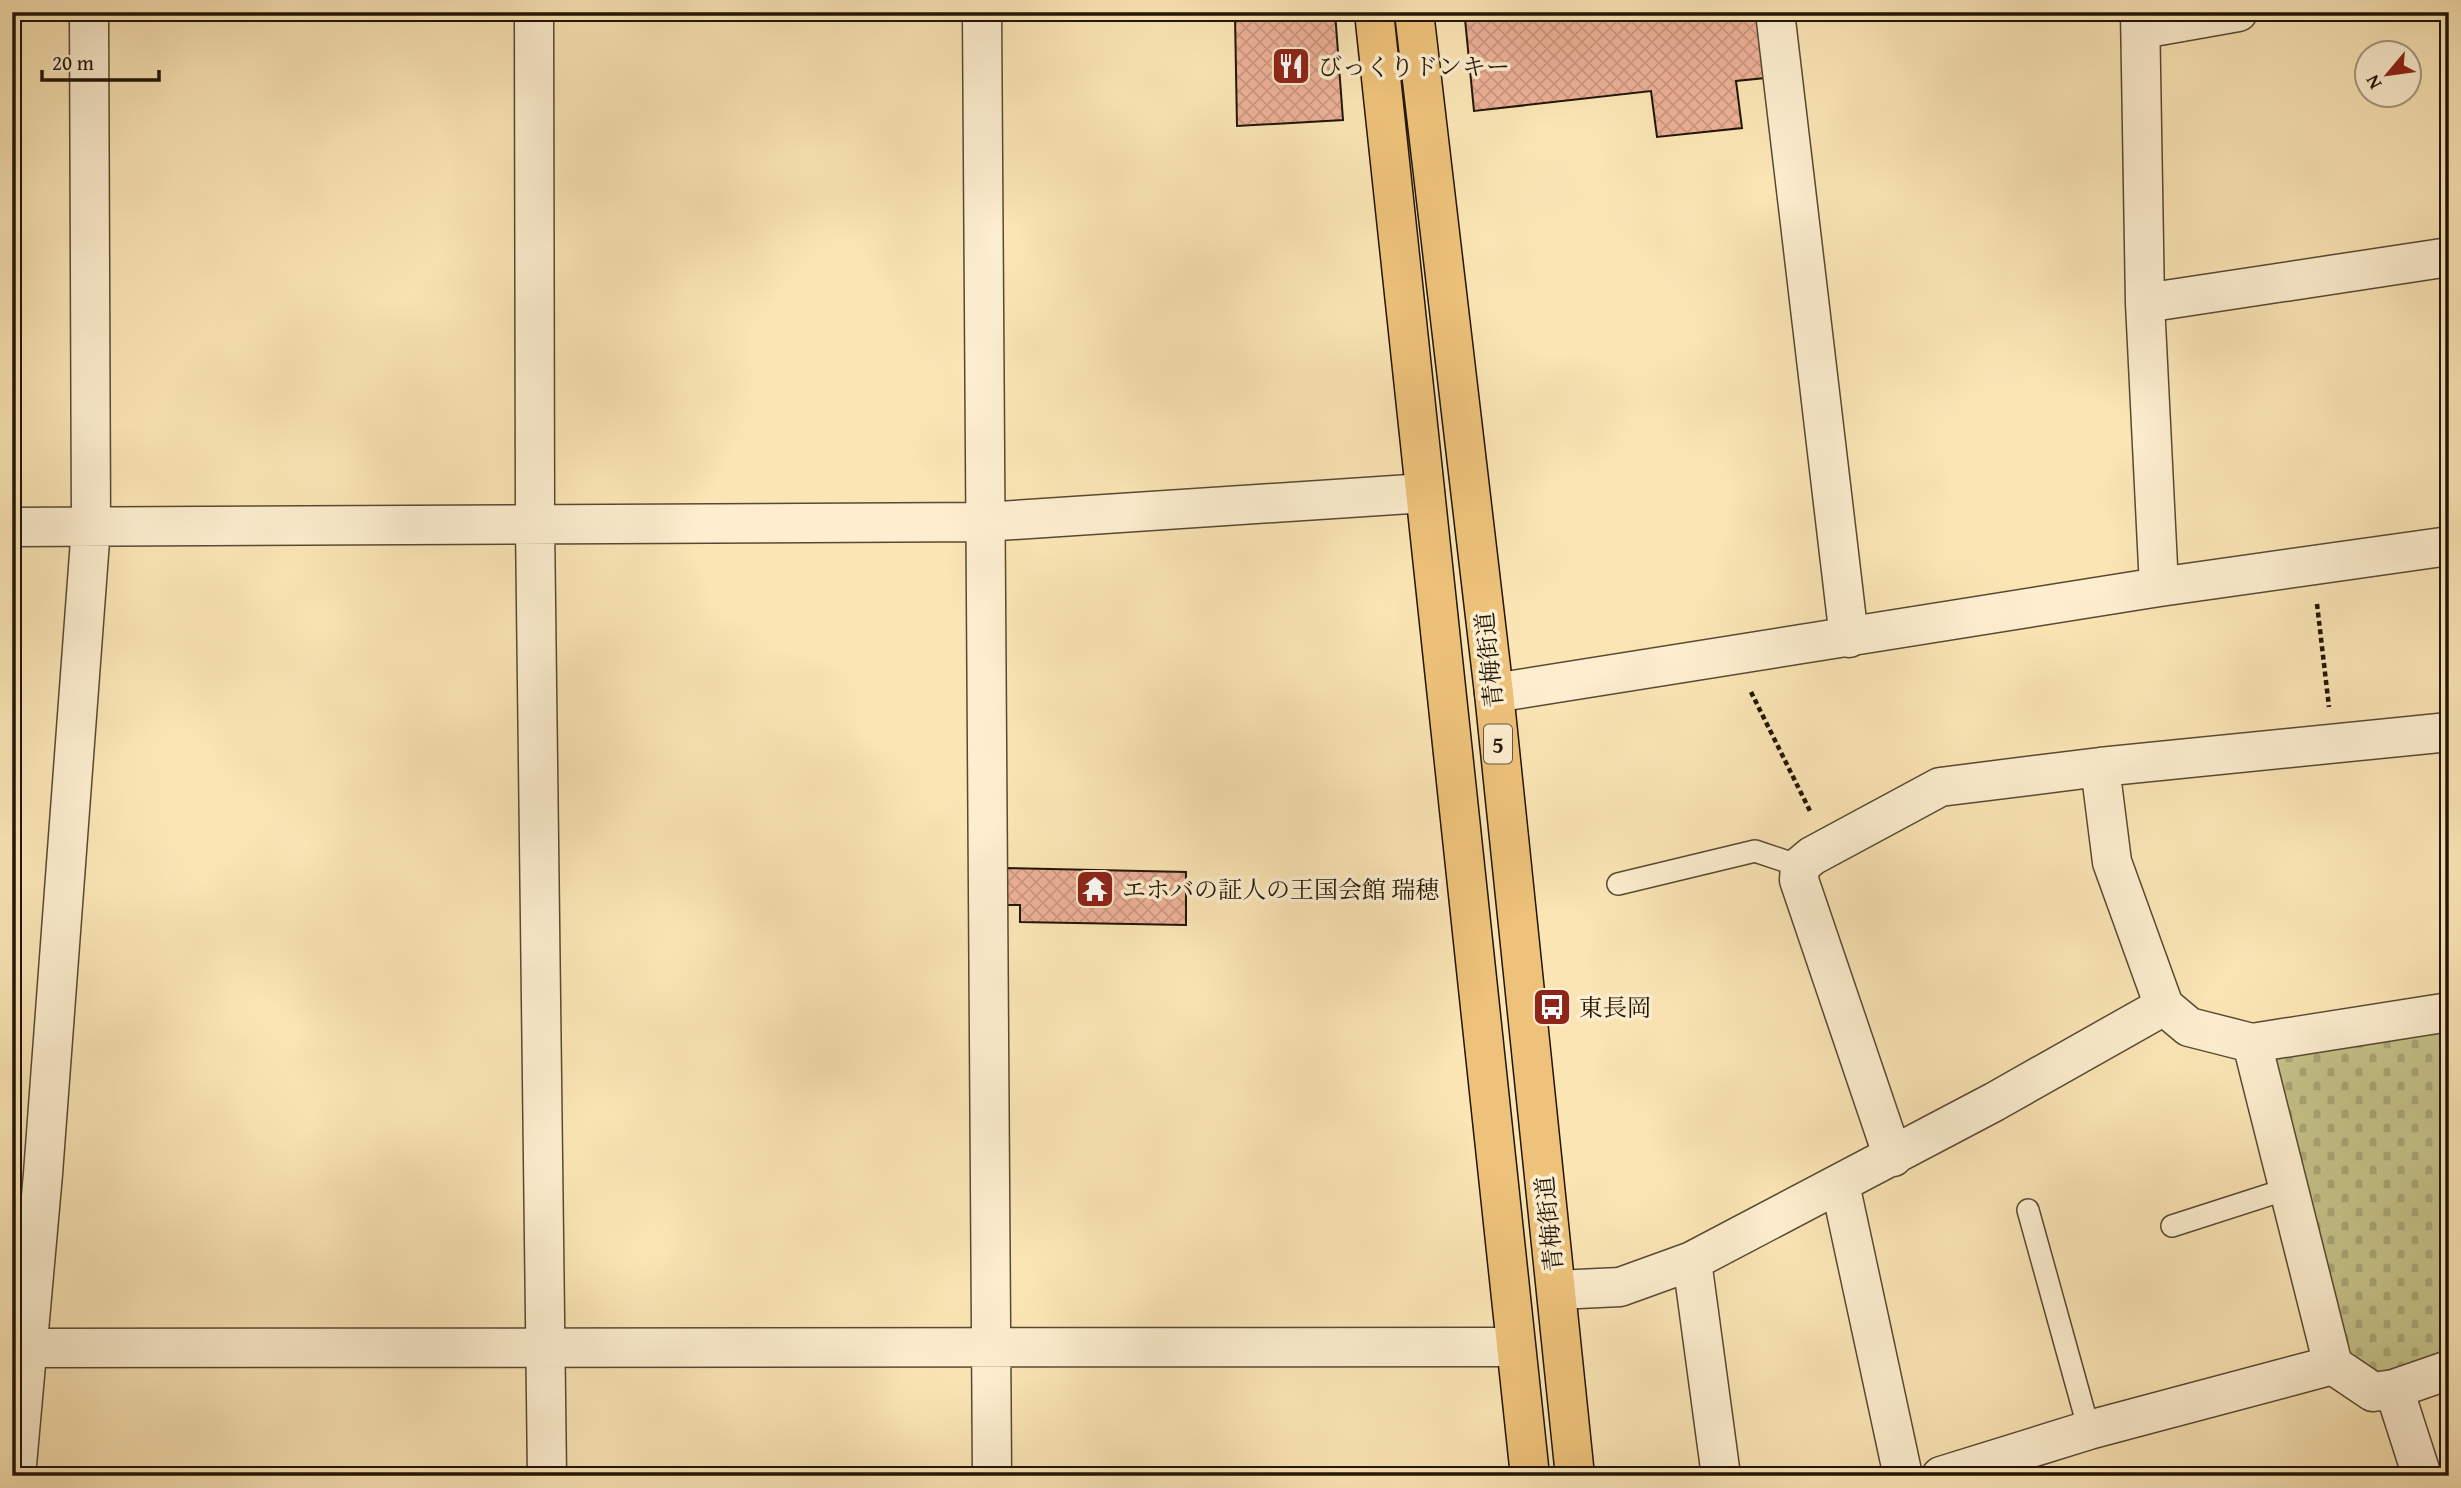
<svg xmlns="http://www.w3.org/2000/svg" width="2461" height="1488" font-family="'Gentium Book Plus','Noto Serif JP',serif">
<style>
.cemetery{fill:url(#cemetery-stones);stroke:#736c48;stroke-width:2}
.building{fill:url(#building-cross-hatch);stroke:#211506;stroke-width:2}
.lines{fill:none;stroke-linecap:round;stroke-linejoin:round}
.lane-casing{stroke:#584932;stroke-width:24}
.street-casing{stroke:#584932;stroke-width:41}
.primary-casing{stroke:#211506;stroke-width:41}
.path{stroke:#211506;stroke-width:4.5;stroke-dasharray:5 3.5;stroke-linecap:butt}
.lane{stroke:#fceecf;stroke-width:21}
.street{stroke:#fceecf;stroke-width:38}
.primary{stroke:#eec27a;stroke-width:38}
.labels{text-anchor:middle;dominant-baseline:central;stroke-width:7;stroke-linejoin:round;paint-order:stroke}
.shield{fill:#fceecf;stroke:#635642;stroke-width:2}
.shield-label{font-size:23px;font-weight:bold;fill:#211506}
.poi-label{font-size:24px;fill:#211506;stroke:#fceecf;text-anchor:start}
.street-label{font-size:24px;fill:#211506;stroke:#fceecf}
</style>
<defs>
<pattern id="cemetery-stones" width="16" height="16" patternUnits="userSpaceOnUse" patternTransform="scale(1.75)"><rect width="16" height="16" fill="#c5c38a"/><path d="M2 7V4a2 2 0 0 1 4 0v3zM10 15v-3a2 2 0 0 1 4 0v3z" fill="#a9a776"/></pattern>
<pattern id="building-cross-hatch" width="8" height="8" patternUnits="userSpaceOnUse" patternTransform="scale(1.75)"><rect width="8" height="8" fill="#edb197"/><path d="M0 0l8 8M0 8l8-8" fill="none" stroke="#cb9781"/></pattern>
</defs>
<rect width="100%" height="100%" fill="#fbe5b5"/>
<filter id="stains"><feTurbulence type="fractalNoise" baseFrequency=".00286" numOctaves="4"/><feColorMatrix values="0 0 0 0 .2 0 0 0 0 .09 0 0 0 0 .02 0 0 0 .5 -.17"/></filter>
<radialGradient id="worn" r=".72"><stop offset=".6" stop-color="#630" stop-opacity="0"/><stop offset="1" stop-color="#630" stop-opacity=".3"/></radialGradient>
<path class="cemetery" d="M2449 1023V1350L2370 1378 2351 1368 2269 1063 2279 1049Z"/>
<path class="building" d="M1272 12H1335L1343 120 1237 126 1235 16Z
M1526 12H1757L1765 78 1736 81 1742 128 1657 137 1651 91 1474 111 1465 19Z
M1005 868 1186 872V925L1020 922V905H1004Z"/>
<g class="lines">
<g class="lane-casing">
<path id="lane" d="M1618 884 1755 851 1800 866
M2028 1210 2089 1430
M2172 1226 2287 1189"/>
</g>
<g class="street-casing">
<path id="street" d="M534 12 535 524 547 1476
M982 12 992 1476
M1775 12 1849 638
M2140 12 2145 303 2159 587
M2142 29 2238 12
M2145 303 2449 257
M12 527 984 522 1425 493
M1494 693 2159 587 2449 546
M2100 767 2112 862 2164 1006 2189 1027 2252 1043 2449 1012
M2252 1043 2333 1365 2373 1392 2394 1389 2422 1476
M1893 1157 1799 880 1800 866 1812 856 1940 787 2100 767 2449 732
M1840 1184 1903 1476
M1692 1261 1721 1476
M1557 1290 1620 1287 1692 1261 1994 1102 2164 1006
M12 1348 1513 1347
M2394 1389 2449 1370
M16 1476 43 1174 91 527 89 12
M1941 1476 2089 1430 2333 1365"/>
</g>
<g class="primary-casing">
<path id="primary" d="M1374 12 1530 1476
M1414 12 1494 693 1575 1476"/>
</g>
<path class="path" d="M2317 604 2329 707
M1751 692 1811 813"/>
<use href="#lane" class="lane"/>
<use href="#street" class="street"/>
<use href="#primary" class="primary"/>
</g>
<defs>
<g id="restaurant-square" transform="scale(2.0125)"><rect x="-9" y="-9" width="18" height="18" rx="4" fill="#8f2418" stroke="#fceecf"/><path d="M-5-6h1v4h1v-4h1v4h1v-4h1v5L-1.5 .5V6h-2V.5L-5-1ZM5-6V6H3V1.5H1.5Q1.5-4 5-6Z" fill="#fff"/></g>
<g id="temple-square" transform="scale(2.0125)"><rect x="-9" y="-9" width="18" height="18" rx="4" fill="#8f2418" stroke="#fceecf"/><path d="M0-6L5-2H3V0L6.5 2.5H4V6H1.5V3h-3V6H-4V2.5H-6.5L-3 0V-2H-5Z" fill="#fff"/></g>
<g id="bus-square" transform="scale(2.0125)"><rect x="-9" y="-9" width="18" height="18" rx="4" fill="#8f2418" stroke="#fceecf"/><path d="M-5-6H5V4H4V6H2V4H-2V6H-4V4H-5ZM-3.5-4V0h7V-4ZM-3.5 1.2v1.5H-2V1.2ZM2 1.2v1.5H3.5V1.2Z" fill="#fff"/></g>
</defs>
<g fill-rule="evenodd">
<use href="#restaurant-square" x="1291" y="66"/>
<use href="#temple-square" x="1095" y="889"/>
<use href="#bus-square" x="1552" y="1007"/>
</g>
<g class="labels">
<rect class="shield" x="1484" y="724.5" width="28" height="39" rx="5"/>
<g class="shield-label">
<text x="1498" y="744">5</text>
</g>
<g class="poi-label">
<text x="1318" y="66">びっくりドンキー</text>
<text x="1122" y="889">エホバの証人の王国会館 瑞穂</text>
<text x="1579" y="1007">東長岡</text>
</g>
<g class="street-label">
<text transform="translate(1489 660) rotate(-96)">青梅街道</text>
<text transform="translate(1549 1224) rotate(-96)">青梅街道</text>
</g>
</g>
<rect width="2461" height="1488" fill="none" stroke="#fbe5b5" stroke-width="42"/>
<rect x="14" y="14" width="2433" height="1460" fill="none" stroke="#211506" stroke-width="3.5"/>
<rect x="21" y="21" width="2419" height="1446" fill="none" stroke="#211506" stroke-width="2"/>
<g transform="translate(2388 74) rotate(241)"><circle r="33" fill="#fceecf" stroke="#a4977f" stroke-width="2"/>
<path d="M0-5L12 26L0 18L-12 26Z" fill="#8f2418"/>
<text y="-10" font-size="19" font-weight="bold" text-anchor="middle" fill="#211506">N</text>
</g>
<path d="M42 70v10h117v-10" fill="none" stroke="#211506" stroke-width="3.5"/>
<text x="52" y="70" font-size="21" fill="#211506" stroke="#fceecf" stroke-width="5" paint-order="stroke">20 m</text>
<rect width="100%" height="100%" filter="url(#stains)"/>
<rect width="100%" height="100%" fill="url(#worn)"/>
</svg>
